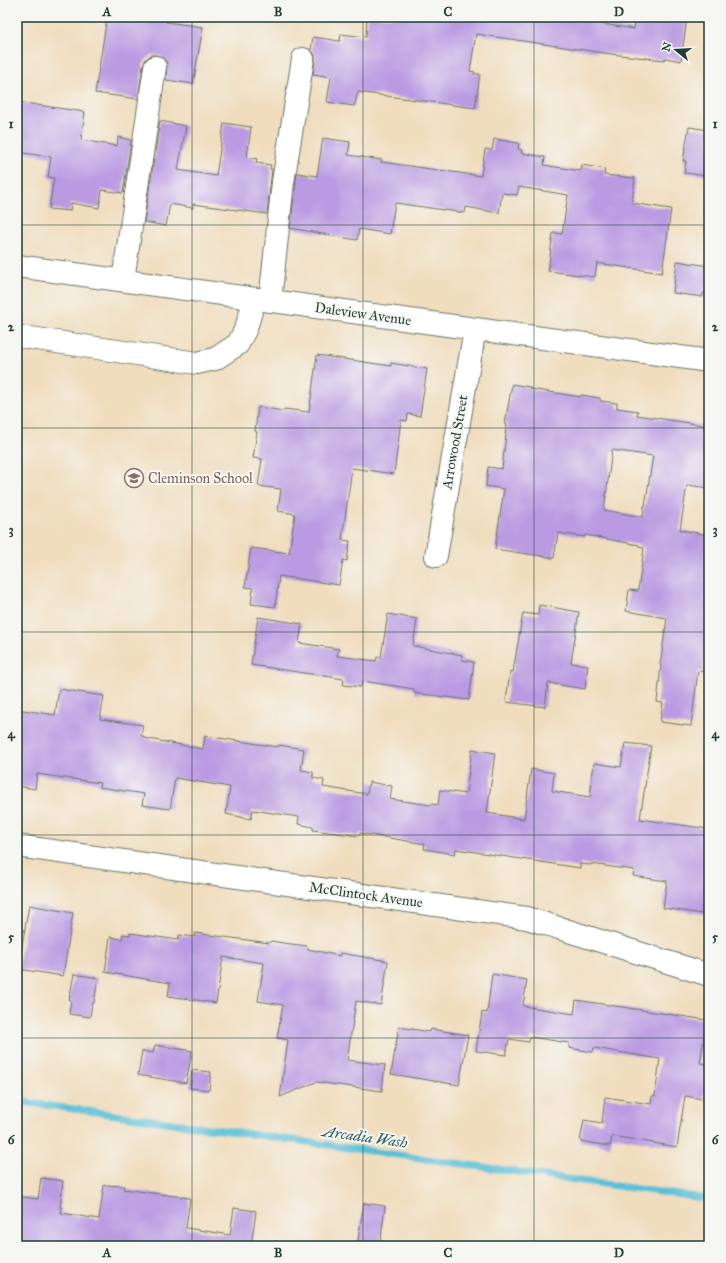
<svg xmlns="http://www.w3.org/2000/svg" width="726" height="1263" font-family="'IM FELL Great Primer',serif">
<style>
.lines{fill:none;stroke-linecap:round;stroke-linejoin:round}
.stream{stroke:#5ac0d7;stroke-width:7}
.building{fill:#ba9ae2;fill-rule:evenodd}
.minor-casing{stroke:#687564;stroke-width:24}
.minor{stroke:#fff;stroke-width:22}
.grid{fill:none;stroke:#1f3d34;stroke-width:1;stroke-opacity:0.55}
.labels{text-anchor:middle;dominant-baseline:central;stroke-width:4;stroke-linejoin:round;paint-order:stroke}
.street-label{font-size:14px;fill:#1f3d34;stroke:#f6f6f2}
.education-label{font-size:14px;fill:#785e54;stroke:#f6f6f2;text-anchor:start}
.water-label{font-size:15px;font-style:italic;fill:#2e5e5d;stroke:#f6f6f2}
.neatline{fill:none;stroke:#1f3d34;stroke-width:1.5}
.grid-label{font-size:13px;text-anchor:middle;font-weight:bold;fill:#1f3d34}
</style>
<rect width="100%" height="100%" fill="#f6f6f2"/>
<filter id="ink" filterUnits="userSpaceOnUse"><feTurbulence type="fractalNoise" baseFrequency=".025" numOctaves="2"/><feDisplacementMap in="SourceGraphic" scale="8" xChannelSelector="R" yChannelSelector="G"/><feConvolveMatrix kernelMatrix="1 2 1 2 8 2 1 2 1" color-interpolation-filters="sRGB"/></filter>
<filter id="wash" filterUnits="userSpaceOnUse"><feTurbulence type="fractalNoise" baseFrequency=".012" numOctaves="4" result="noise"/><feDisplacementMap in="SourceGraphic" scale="16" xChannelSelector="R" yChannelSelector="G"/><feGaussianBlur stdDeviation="0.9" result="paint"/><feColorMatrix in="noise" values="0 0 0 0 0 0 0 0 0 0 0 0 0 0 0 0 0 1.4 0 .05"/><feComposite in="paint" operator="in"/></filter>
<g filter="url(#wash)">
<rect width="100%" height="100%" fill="#f0ddbe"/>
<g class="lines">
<path class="stream" d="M17 1101 709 1199"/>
</g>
<g id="blocks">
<path class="building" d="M107 17H166V22L203 27 193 84 166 80 167 63 162 57 156 55H151L146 59 143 65 138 99 95 93Z
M367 17H591L590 22 634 29 636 17H677L687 18 681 61 665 58 664 60 611 54 476 34 470 71 475 72 474 74H480L475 108 358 92 354 106 327 102 331 77 313 74 315 61V55L311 50 313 37 340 41 341 34 366 37Z
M17 102 85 112 81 140 117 146 118 137 131 140 123 193 102 190 99 208 71 203 70 211 49 209 54 178 48 177 51 157 17 152Z
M160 121 186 126 178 170 216 176 224 123 251 127 247 157 257 159 256 163 271 165 270 169H272L267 214 193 204V208L170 204 166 226 144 222Z
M689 127 709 130V176L684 173 686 161H683Z
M323 138 350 142 348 155 382 160 381 162 481 176 485 149 492 150 494 139 519 143 518 149 522 150 521 153 545 157 544 165 581 171 582 165 605 169 604 175 635 178 632 203 671 209 662 273 597 263 595 277 548 271 553 233 562 234 568 195 519 187 517 195 502 193 499 213 466 207 465 213 395 203 390 234 359 229 357 240 290 228 297 173 317 176Z
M677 261 709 266V294L703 293V297L673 293Z
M317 355 391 366V363L427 369 420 416 408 414 407 421 401 420 394 474 352 468 342 540 350 541 347 561 343 560 339 585 279 576 275 607 251 604 253 588 245 587 251 548 289 553 295 514 278 511 281 489 258 486 262 459 253 458 257 432 255 431 258 407 284 411V409L309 412Z
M512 384 530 387V389L581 397V395L600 398V401L617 403V408L638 411 637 415 709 426V488L687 485 680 530 709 535V634L703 672 698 671 691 726 660 722 663 703 657 702 661 666 660 665 667 618 626 611 629 590 638 591 644 548 639 546V545L585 535V537L558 533 554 558 495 549 504 489 486 486 488 467 502 469 506 434H505L507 424H505ZM612 450 653 456 645 506H644L643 517 604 510Z
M539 605 579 612 571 663 588 665 585 689 548 683 545 707 506 702 510 671 513 672 523 613 538 615Z
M388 614 417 619 413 646 462 655V660L474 662 469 700 414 693V689L362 681 361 687 343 685 344 679 251 665 258 617 302 624 299 643 339 649 337 656 376 661 377 657H381Z
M59 689 104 696 100 719 143 725 141 736H144V738L203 749 205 736 278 747 279 745 304 749 301 770 313 772V778L324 780 323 787 367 794 369 782 392 786 390 799 430 805 431 804 438 805 440 790 466 794 472 749 495 753 487 813 524 819 531 769 554 773 552 791 590 797 594 763 621 767 625 743 651 746 640 819 709 829V915L663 908 667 881 633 876 634 870 591 864V865L580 864V868L456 849 455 854 424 849 425 844 360 833 359 836 313 830V827L298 824 299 817 253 810 251 819 226 814 230 787 175 778 170 809 142 805 144 794 99 787 100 783 37 774 35 789 17 786V709L55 715Z
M29 905 73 913 63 976 18 969Z
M130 933 178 940 179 935 195 937V933L269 943 271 941 283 943 307 946 308 949 340 956V953L388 961 381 1005 356 1001 347 1060 385 1065 382 1091 316 1082 280 1097 288 1040 277 1038 283 1005 258 1001 264 963 223 957 216 1003 168 996 170 983 105 972 110 937 122 939 123 934 130 935Z
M74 974 98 978 94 1003H92L90 1017 69 1014 71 1001 69 1000Z
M492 974 527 980 523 1006 574 1014 576 1000 707 1020 700 1063 709 1064 703 1099 685 1096 677 1147 612 1136 610 1146 580 1141 584 1120 602 1123 605 1097 651 1104 652 1096H655L660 1059 594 1048 593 1052 569 1048V1043L530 1037 529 1042 509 1039 506 1055 476 1051 482 1012 487 1013Z
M399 1027 430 1032 431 1029 468 1035 459 1085 391 1074Z
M155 1045 192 1051 186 1083 138 1075 142 1051 153 1053Z
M192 1070 211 1072 209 1090 190 1088Z
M41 1178 63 1181 60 1208H62L61 1213 99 1219 104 1185 124 1186 123 1189 190 1198 186 1228 230 1235 234 1208 256 1211 251 1246H41L17 1242V1196L38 1199Z
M364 1203 385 1206 380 1246H357Z"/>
</g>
</g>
<g filter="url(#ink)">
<use href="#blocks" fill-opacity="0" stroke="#687564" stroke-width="1"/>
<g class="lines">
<g class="minor-casing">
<path id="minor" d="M17 266 709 361
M123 280 155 67
M270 301 283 182 303 59
M17 336 197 363 215 359 238 344 246 328 255 299
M436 556 475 329
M17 846 527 918 709 975"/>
</g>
<use href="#minor" class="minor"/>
</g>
</g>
<path class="grid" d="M192 17V1246M363 17V1246M534 17V1246M17 225H709M17 428H709M17 632H709M17 835H709M17 1038H709"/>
<defs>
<g id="school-ring" transform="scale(1)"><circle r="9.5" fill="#f6f6f2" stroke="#8d6e63" stroke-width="1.5"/><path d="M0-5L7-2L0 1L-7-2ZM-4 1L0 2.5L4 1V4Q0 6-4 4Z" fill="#8d6e63"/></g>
</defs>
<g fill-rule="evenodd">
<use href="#school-ring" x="134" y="478"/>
</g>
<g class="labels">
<g class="street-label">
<text transform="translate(363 314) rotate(8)">Daleview Avenue</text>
<text transform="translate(455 442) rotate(-80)">Arrowood Street</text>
<text transform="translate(366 895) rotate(8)">McClintock Avenue</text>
</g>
<g class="education-label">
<text x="148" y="478">Cleminson School</text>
</g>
<g class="water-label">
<text transform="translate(365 1137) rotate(8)">Arcadia Wash</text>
</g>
</g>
<rect width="726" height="1263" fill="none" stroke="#f6f6f2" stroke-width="44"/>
<g transform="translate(676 50) rotate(288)" stroke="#f6f6f2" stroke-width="3" paint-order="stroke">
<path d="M0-3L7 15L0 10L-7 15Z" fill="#1f3d34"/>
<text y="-6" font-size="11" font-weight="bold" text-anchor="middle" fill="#1f3d34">N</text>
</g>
<rect x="22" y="22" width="682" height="1219" class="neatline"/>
<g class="grid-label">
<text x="107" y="16">A</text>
<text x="278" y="16">B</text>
<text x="448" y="16">C</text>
<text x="619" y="16">D</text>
<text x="11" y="128">1</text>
<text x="715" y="128">1</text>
<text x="11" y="331">2</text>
<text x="715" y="331">2</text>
<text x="11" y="534">3</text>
<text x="715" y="534">3</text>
<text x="11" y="738">4</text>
<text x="715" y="738">4</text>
<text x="11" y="941">5</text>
<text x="715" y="941">5</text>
<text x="11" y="1144">6</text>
<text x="715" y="1144">6</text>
<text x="107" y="1257">A</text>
<text x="278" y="1257">B</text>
<text x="448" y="1257">C</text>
<text x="619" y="1257">D</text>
</g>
</svg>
